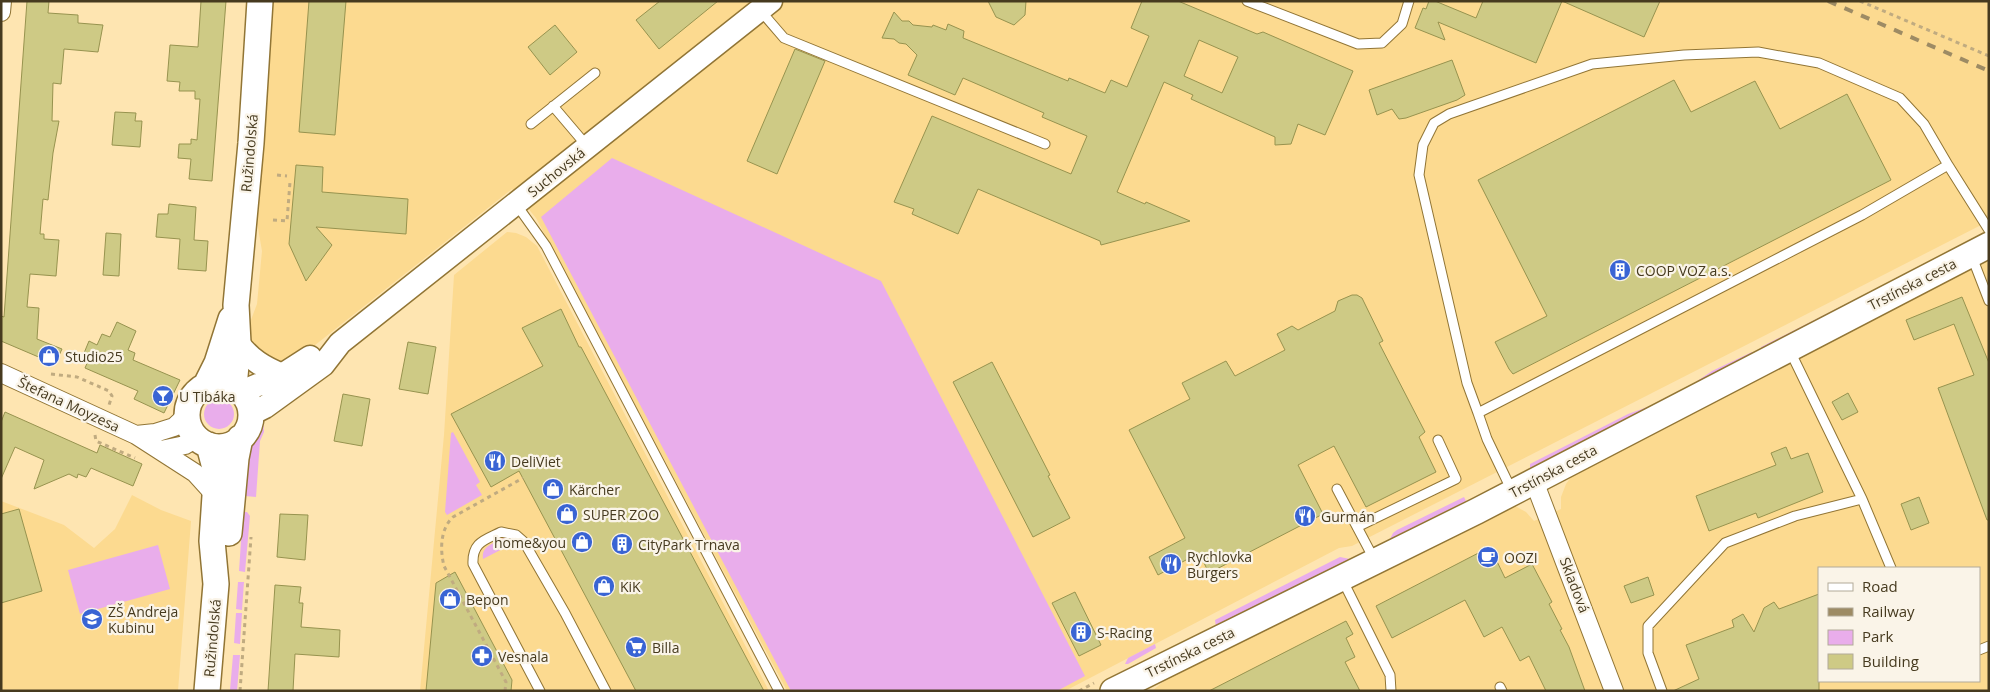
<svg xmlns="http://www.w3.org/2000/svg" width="1990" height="692" font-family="'Open Sans',sans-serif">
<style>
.built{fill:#fcda90;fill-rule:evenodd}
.green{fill:#e9adeb}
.building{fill:#ceca85;stroke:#97934f;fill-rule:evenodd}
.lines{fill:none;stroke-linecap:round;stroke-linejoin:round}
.service-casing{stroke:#917535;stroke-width:11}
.minor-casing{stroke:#917535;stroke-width:20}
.tertiary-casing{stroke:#917535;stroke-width:25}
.secondary-casing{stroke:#917535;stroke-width:28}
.path{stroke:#c0ab80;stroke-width:3;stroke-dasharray:4 4;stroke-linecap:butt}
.service{stroke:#fff;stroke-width:9}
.minor{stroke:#fff;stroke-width:18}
.tertiary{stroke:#fff;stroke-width:22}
.secondary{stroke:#fff;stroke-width:25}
.rail{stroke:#9d8b64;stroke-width:4;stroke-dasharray:9 9;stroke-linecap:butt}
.labels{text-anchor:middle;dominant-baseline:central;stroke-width:4.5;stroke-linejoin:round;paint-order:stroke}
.street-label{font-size:14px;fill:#463a1f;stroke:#faf4e8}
.poi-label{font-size:14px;fill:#463a1f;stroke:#faf4e8;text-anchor:start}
</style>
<rect width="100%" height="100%" fill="#fee5b1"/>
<path class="built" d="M272 1H1989V221L1352 546 1339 548 1065 691H787L536 218 512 189 295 361 276 365 249 341V325L257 304 262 251 257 222Z
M507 232 516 233 526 237 537 246 769 691H420L444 435 454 275Z
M1989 256V691H1152L1175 672 1503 505 1515 506 1526 512 1534 521 1561 509V497L1566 484 1574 473ZM1819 568H1979V681H1819Z
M132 495 161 510 191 521 178 691H1V501L64 525 94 548 115 529Z"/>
<path class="green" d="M612 158 881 281 1085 676 1057 691H791L541 217Z
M1972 240 1966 246 1762 349 1761 347Z
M1752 352 1753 354 1690 386 1712 371Z
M204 414a15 15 0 1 1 30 0a15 15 0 1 1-30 0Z
M1653 405 1530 468V464L1628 414Z
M263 418 264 432 260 441 256 497 245 496 242 473 248 444Z
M453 432 480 482 476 485 482 495 447 515 445 512 451 433Z
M1464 497 1466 501 1390 539 1393 533 1397 530Z
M243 512H247L250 516 245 572 239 571Z
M504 538 514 539 516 542 483 559C481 546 494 543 504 538Z
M158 545 170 589 80 614 68 570Z
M1340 557 1350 559 1216 627 1215 620Z
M238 582H244L242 610 236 609Z
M236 613H242L240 644 234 643Z
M1155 644 1156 648 1128 664H1125L1128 658Z
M233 655H240L237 691 230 690Z"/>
<path class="building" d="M27 1H49L48 13 78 15V23L103 25 98 52 64 49 61 84 53 83 52 121H59L53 153 48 200 43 199 40 234H44V239L59 240 56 276 30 274 27 307 39 308 37 339 62 349 55 364 1 341V316L4 317Z
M201 1H226L212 181 189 179 191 159 178 158 179 144H191V139L197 140 200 99H195V91H179L180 82 167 81 170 45 198 47Z
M309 1H346L335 135 299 132Z
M660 1H718L659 49 636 20Z
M988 1H1026L1025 15 1014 25 996 17Z
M1142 1H1178L1257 34 1263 32 1353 71 1325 135 1298 124 1291 144 1275 145V137L1191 99 1193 95 1164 82 1117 192 1145 204 1146 202 1190 221 1101 245 1100 241 978 189 958 234 912 214 914 209 894 202 932 116 1071 174 1087 136 1042 117 1044 113 963 78 955 95 908 75 917 55 906 44 899 43 894 39 882 38 894 12 902 21H909L913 25 932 27 933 25 946 30 948 24 964 31 963 38 1068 81 1069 78 1105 93 1111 80 1127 87 1149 36 1131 28ZM1199 40 1238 57 1222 93 1184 76Z
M1429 1H1435L1476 18 1483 1H1660L1644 37 1562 1 1536 63 1438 22 1445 40 1415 28 1423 8 1426 9Z
M555 25 577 52 550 75 528 47Z
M795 49 825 61 777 174 747 161Z
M1452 60 1465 95 1457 100 1406 118 1399 119 1392 109 1377 115 1369 90Z
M1674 80 1691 112 1755 81 1780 129 1847 94 1891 180 1513 374 1509 369 1495 342 1547 316 1478 180Z
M115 112 136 113 135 121H142L140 147 112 145Z
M296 165 323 167 322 192 408 199 406 234 316 227 332 245 306 281 289 244Z
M169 204 196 207 194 240 208 241 206 271 178 269 180 239 156 237 158 214H168Z
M106 233 121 234 119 276 103 275Z
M1352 295H1357L1362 298 1383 341 1379 343 1425 432 1419 437 1436 472 1366 507 1334 446 1298 465 1323 514 1209 573 1199 553 1158 575 1149 557 1185 538 1129 430 1190 399 1182 383 1226 361 1235 376 1285 350 1277 334 1292 326 1298 330 1335 311 1338 301Z
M1962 297 1989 363V520H1987L1938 388 1974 375 1961 342 1954 324 1914 340 1906 320Z
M561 309 579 347H581L764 691H636L519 471 491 487 451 414 543 366 522 328Z
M117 322 136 331 128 350 135 353 133 360 180 380 164 413 134 399 138 391 85 368 88 361 82 358 89 341 97 345 102 334 110 337Z
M408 342 436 347 428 394 399 389Z
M992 362 1050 475 1048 476 1070 518 1033 537 953 382Z
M1848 393 1858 412 1842 420 1832 402Z
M343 394 370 399 362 446 334 441Z
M5 412 97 453 100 445 142 464 133 486 91 468 86 477 78 474 77 478 69 474 34 489 44 460 15 447 1 479V422Z
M1786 447 1791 459 1808 453 1823 492 1758 518 1756 513 1709 531 1696 496 1776 465 1771 453Z
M1919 497 1929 523 1911 530 1901 504Z
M19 509 42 591 1 603V514Z
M280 514 308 515 305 560 277 557Z
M1490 547 1505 578 1532 564 1552 602 1549 604 1562 629 1560 630 1569 647 1585 691H1546L1529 656 1520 661 1502 627 1484 637 1465 600 1392 638 1376 606Z
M455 572 512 680 511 691H426L436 583Z
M1648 577 1654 595 1631 603 1624 586Z
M275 585 301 587 299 603H303L301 627 340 630 339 657 295 654 293 691H268Z
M1075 592 1101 645 1079 656 1052 603Z
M1819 594V691H1673L1699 679 1686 645 1734 627 1732 620 1743 614 1754 632 1764 608 1774 602 1779 609Z
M1346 621 1353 634 1346 638 1355 657 1345 662 1360 691H1209Z"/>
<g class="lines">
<g class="service-casing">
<path id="service" d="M1247 1 1358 44 1382 43 1402 24 1409 1
M759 9 784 38 1045 144
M553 106 587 146
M531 124 595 73
M516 204 546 246 779 691
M1972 257 1989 301
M1790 351 1862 499 1891 568
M1478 413 1467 383 1419 175 1423 145 1434 123 1449 114 1592 64 1684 55 1758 52 1819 63 1900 98 1924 124 1948 165
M1337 489 1374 559
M1512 491 1487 439 1478 413 1862 215 1948 165 1989 230
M1357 527 1456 479 1438 440
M1342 579 1390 675 1391 691
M1979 650 1989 646
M1500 687 1502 691
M540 691 473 564C472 542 485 540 501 532L516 535 524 542 565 613 606 691
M1662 691 1648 653V626L1725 543 1795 516 1862 499"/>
</g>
<g class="minor-casing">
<path id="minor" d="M1 12 2 1
M1 373 136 435 195 473 214 494
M136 435 155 433 174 427 187 415
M161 450 185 445 197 438
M1534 481 1614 691"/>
</g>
<g class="tertiary-casing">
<path id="tertiary" d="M238 343C251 360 263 367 282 375
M241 392 282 375 310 357
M251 414 265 407 323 365 340 343 771 1"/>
</g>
<g class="secondary-casing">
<path id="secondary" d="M187 415a32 32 0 1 1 64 0a32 32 0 1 1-64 0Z
M206 385 217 363 231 319
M234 387 238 343 236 305 251 143 260 1
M229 533 236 458 240 438
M207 691 216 584 212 541 216 481 215 468 209 445
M1113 691 1477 511 1989 245"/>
</g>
<path class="path" d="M1860 1 1989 56
M277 175 287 176
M273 220 287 221 290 182
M51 374 77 377 109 391 112 396 109 405
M95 435 96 441 135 458
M240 691 251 537
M505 691 506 682 444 566C440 550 440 529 453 517L523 478
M1079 691 1094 683"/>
<use href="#service" class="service"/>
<use href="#minor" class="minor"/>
<use href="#tertiary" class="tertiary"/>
<use href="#secondary" class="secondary"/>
<path class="rail" d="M1828 1 1989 71"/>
</g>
<defs>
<g id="building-disc" transform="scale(1.125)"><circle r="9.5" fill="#3964d4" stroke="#faf4e8"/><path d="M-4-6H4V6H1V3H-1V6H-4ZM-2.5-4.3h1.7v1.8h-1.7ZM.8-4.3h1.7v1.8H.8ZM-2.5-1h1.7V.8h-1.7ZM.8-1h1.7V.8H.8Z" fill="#fff"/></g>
<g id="shop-disc" transform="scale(1.125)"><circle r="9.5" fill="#3964d4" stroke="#faf4e8"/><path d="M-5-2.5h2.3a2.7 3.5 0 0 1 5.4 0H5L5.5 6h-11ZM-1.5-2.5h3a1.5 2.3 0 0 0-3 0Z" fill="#fff"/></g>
<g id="bar-disc" transform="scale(1.125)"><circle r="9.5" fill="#3964d4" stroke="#faf4e8"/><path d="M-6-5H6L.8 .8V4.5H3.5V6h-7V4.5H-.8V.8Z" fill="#fff"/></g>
<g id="restaurant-disc" transform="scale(1.125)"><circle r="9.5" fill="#3964d4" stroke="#faf4e8"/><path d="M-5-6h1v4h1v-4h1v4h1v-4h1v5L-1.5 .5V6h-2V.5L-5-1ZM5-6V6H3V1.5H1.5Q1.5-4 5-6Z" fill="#fff"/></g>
<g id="cafe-disc" transform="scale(1.125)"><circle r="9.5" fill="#3964d4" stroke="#faf4e8"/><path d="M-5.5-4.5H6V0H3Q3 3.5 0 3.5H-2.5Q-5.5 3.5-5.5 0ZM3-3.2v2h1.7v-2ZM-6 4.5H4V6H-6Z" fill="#fff"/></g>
<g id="school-disc" transform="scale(1.125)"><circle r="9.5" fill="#3964d4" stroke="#faf4e8"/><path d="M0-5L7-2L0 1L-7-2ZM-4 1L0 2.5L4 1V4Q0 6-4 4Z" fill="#fff"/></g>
<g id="supermarket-disc" transform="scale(1.125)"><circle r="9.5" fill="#3964d4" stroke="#faf4e8"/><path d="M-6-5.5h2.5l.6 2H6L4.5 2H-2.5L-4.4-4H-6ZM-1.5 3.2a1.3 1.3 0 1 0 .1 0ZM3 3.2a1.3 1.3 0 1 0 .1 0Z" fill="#fff"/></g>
<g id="pharmacy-disc" transform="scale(1.125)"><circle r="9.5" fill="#3964d4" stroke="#faf4e8"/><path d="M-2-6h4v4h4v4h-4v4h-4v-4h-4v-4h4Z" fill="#fff"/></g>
</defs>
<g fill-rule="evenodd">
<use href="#building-disc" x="1620" y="270"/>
<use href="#shop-disc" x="49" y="356"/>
<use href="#bar-disc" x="163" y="396"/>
<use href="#restaurant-disc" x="495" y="461"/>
<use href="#shop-disc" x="553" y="489"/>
<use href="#shop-disc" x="567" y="514"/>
<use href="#restaurant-disc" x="1305" y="516"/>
<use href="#shop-disc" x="582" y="542"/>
<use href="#building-disc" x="622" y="544"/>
<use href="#cafe-disc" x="1488" y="557"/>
<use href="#restaurant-disc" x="1171" y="564"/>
<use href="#shop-disc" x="604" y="586"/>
<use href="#shop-disc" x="450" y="599"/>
<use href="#school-disc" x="92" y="619"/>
<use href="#building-disc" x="1081" y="632"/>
<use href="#supermarket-disc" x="636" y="647"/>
<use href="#pharmacy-disc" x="482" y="656"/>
</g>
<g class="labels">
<g class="street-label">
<text transform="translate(249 153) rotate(-85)">Ružindolská</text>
<text transform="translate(556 172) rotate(-39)">Suchovská</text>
<text transform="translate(1912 284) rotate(-27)">Trstínska cesta</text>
<text transform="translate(69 404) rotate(25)">Štefana Moyzesa</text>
<text transform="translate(1553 471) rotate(-28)">Trstínska cesta</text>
<text transform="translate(1575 585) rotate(69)">Skladová</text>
<text transform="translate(212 638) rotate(-85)">Ružindolská</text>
<text transform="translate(1190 652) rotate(-26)">Trstínska cesta</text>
</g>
<g class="poi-label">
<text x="1636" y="270">COOP VOZ a.s.</text>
<text x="65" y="356">Studio25</text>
<text x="179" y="396">U Tibáka</text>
<text x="511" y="461">DeliViet</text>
<text x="569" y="489">Kärcher</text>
<text x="583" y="514">SUPER ZOO</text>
<text x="1321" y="516">Gurmán</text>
<text x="566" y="542" text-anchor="end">home&amp;you</text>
<text x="638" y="544">CityPark Trnava</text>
<text x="1187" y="556">Rychlovka<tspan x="1187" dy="16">Burgers</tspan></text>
<text x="1504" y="557">OOZI</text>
<text x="620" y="586">KiK</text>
<text x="466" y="599">Bepon</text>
<text x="108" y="611">ZŠ Andreja<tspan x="108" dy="16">Kubinu</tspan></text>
<text x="1097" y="632">S-Racing</text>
<text x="652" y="647">Billa</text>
<text x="498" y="656">Vesnala</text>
</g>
</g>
<rect width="1990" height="692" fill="none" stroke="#463a1f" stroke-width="5"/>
<rect x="1818" y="567" width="162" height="115" fill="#faf4e8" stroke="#b2aa98"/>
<rect x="1828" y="583" width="25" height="8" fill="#ffffff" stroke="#b2aa98"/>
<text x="1862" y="592" font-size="15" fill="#463a1f">Road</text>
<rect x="1828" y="608" width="25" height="8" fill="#9d8b64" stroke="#b2aa98"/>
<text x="1862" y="617" font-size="15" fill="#463a1f">Railway</text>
<rect x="1828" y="630" width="25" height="15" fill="#e9adeb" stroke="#b2aa98"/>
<text x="1862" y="642" font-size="15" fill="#463a1f">Park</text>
<rect x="1828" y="654" width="25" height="15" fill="#ceca85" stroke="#b2aa98"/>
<text x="1862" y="667" font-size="15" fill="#463a1f">Building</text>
</svg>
